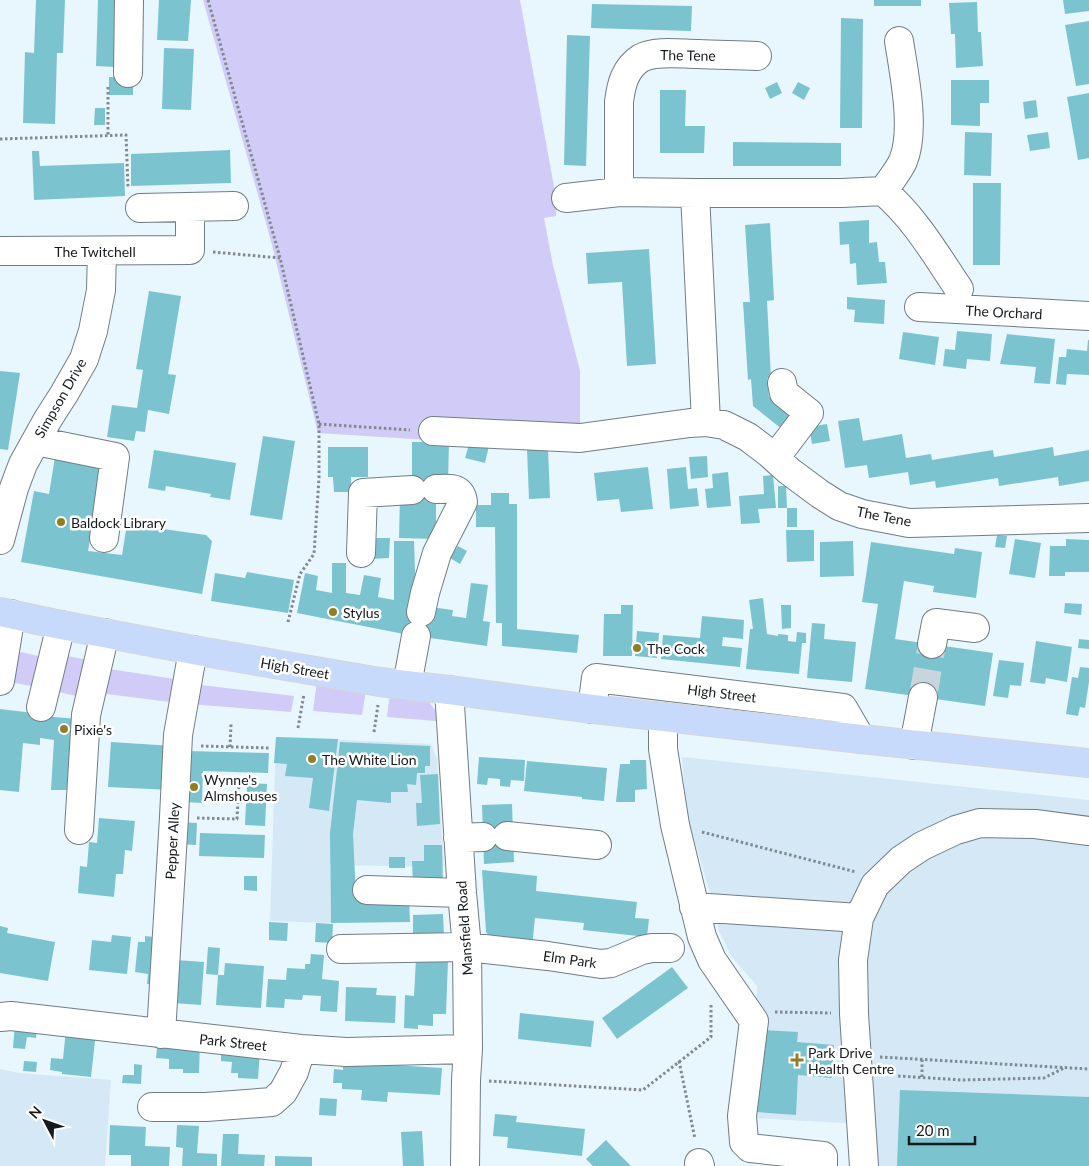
<svg xmlns="http://www.w3.org/2000/svg" width="1089" height="1166" font-family="Lato,sans-serif">
<style>
.built{fill:#d4e8f5}
.green{fill:#d1cbf7}
.building{fill:#7bc4cf}
.lines{fill:none;stroke-linecap:round;stroke-linejoin:round}
.minor-tunnel{stroke:#c8d5dc;stroke-width:28;stroke-dasharray:28 14;stroke-linecap:butt}
.minor-casing{stroke:#717d85;stroke-width:30}
.major-casing{stroke:#d5d6d6;stroke-width:30}
.path{stroke:#818a90;stroke-width:3;stroke-dasharray:2.5 2.5;stroke-linecap:butt}
.minor{stroke:#fff;stroke-width:28}
.major{stroke:#c8dafc;stroke-width:28}
.poi-dot{fill:#917f26;stroke:#fff;stroke-width:2}
.labels{text-anchor:middle;dominant-baseline:central;stroke-width:5;stroke-linejoin:round;paint-order:stroke}
.street-label{font-size:14px;fill:#161a1d;stroke:#fff}
.poi-label{font-size:14px;fill:#161a1d;stroke:#fff;text-anchor:start}
</style>
<rect width="100%" height="100%" fill="#e8f6fe"/>
<path class="built" d="M276 737 431 744 437 758 444 867 330 865 331 923 270 921Z
M682 757 1089 800V1166H860L861 1124 752 1118 757 986 731 956 719 931 709 889 686 812Z
M0 1069 19 1073 111 1080 105 1166H0Z"/>
<path class="green" d="M203 0H520L557 203 556 216 544 218 553 265 580 371V438L576 449 318 433 271 241Z
M12 650 47 658 41 688 5 681Z
M67 656 88 660 80 697 59 692Z
M103 668 181 680 178 703 99 693Z
M317 681 366 690 362 715 313 711Z
M192 684 294 696 291 712 189 704Z
M390 693 426 698 436 711V721L387 717Z"/>
<path class="building" d="M36 0H65L63 53H57L55 124 23 123 25 52 34 53Z
M98 0H116L114 67 96 66Z
M159 0H191L188 41 157 40Z
M874 0H921V6H874Z
M1063 0H1089V11L1065 14Z
M977 2 978 32H981L983 66 956 68 955 34H951L949 3Z
M592 4 692 6 691 31 591 28Z
M841 18 863 19 862 128H840Z
M1089 21V84L1076 86 1065 25Z
M567 35 590 36 586 166 564 165Z
M164 48 194 49 191 110 162 109Z
M109 77H133V95H109Z
M951 80H989V103H980V126L951 125Z
M777 82 782 93 770 99 765 88Z
M798 82 810 88 804 100 792 93Z
M660 90H686L685 126H705L704 153H660Z
M1089 93V158L1078 160 1067 97Z
M1036 100 1038 117 1025 119 1023 102Z
M95 108H105V125H94Z
M965 132 992 133 991 176 964 175Z
M1048 132 1050 148 1030 151 1027 135Z
M733 142 841 143V166H733Z
M230 150 231 183 131 186V154Z
M32 151H39L40 166 124 163 125 196 34 200Z
M973 183H1001L1000 265H973Z
M869 220V243L877 242 879 262H885L887 283 857 285 856 263 850 264 849 244 840 245 839 222Z
M770 223 774 300 767 301 771 378H767L769 397 797 420 787 433 753 406 751 379 748 380 743 302H750L745 225Z
M649 249 656 364 627 366 622 282 588 284 586 253Z
M149 291 181 296 168 374 176 375 169 414 148 410 145 432 136 431 134 441 107 437 112 405 137 408 143 370 136 369Z
M847 297 885 300 884 324 854 322 855 310 847 309Z
M957 331 992 334 990 361 967 359 966 369 943 366 945 349 955 350Z
M903 332 939 337 935 365 899 359Z
M1007 334 1055 339 1050 384 1034 383 1036 367 1000 364Z
M1088 340H1089V375L1067 374 1066 385 1056 384 1059 357H1066L1067 349 1087 351Z
M0 371 20 373 8 450 0 449Z
M859 418 863 441 902 434 906 458 931 454 932 460 993 450 994 457 1053 447 1054 456 1089 450V481L1059 486 1058 477 999 486 998 478 936 488 935 481 910 485 908 472 869 478 867 465 845 468 838 421Z
M827 424 830 441 812 444 809 427Z
M263 436 295 441 282 520 250 515Z
M470 441 489 446 485 463 465 458Z
M412 442H449L448 483H436V539L399 538 400 496H412Z
M328 447H368V477H351V492H334L333 477H328Z
M548 449 550 498 529 499 527 450Z
M154 450 236 463 230 500 210 497 211 494 166 486 165 491 148 488Z
M707 456 708 477 691 479 689 457Z
M55 457 103 466 88 551 122 555 127 524 206 535 212 541 202 594 21 562 34 491 49 494Z
M648 467 653 509 621 512 619 499 597 501 594 473Z
M686 467 688 489 697 488 699 506 670 509 667 469Z
M728 472 731 506 707 508 705 489 713 488 712 474Z
M773 475 776 508 758 509 760 523 741 524 739 496 764 494 763 476Z
M778 486H786L787 508H778Z
M491 493H509V504H517V629L579 635 577 653 502 646V623H496L495 527H476V505H491Z
M787 508H797V527H787Z
M786 530H814V561L787 562Z
M997 535 1007 536 1005 548 995 547Z
M369 538H390L389 558 370 559Z
M1015 539 1041 543 1035 578 1009 574Z
M1066 539 1089 540V572H1065V576H1049L1050 546H1066Z
M394 541H414L416 600 430 607 453 610 452 616 466 618 471 583 488 585 483 621 490 622 487 646 409 635 297 613 305 573 318 576 316 590 332 593V563H346V593L360 595 364 575 381 578 378 597 394 600Z
M853 541 854 576 820 577V542Z
M871 542 954 554 955 548 982 552 976 598 933 592 934 586 904 581 895 639 993 653 985 706 865 689 878 604 862 602Z
M458 546 467 551 460 564 450 558Z
M247 572 294 580 288 613 211 601 215 573 245 578Z
M763 598 767 634 778 636V634L788 635V641L796 642 797 632 806 633V643H802L799 674 746 669 750 629H753L749 600Z
M1065 603 1082 604 1081 615 1064 613Z
M621 605H633L632 656H603L604 614H621Z
M781 605H791V628L782 629Z
M702 616 744 620 743 639 723 637 722 646 742 648 740 667 661 659 663 635 700 638Z
M812 623 825 624 824 639 856 642 852 682 807 678Z
M637 631 659 633 657 658 635 656Z
M1079 639 1089 640V649L1078 648Z
M1036 641 1072 647 1067 682 1046 678 1045 684 1030 682Z
M999 660 1024 663 1021 686 1010 685 1008 698 993 696Z
M1080 667 1089 668V682L1085 708 1080 707 1078 716 1066 714 1072 677 1078 678Z
M0 709 42 714 54 717 78 719 74 790H51L54 740 40 738V745L23 743 19 792 0 790Z
M276 737 338 739 329 811 309 808 313 778 285 776 287 764 274 763Z
M111 742 173 746 171 790 108 787Z
M340 742 430 746V766H425V773H417L416 785 407 784 408 792H391V803L357 800 353 834 356 897 409 895 410 922 331 923 330 833Z
M187 751 269 753 268 773 203 771 202 803 185 802Z
M479 757 525 760 524 781 511 780 510 787 500 786V779L488 778 487 785 477 784Z
M630 760H646L647 789 635 790V802H616L620 764H630Z
M527 761 607 768 604 801 582 799V797L524 791Z
M438 774 440 824 417 826 416 803H422L420 775Z
M247 783 267 784 265 826 245 825Z
M512 804 514 862 484 864 482 805Z
M99 818 135 821 132 851 125 850 123 874H116L114 897 78 893 80 866 87 867 89 842 97 843Z
M179 822 197 823 196 845 179 844Z
M200 833 265 835 264 858 199 856Z
M424 845H442L443 884H413L412 861H424Z
M389 857H405V868H389Z
M482 870 537 876 536 891 637 902 635 918 649 919 647 937 583 930 584 923 535 918 532 947 495 943 486 932Z
M244 876H257V891L244 890Z
M443 914 444 937 413 938V915Z
M269 922 288 923 287 941 269 940Z
M316 923 333 924 332 943 315 942Z
M0 926 8 928 7 933 55 942 48 981 0 973Z
M112 935 131 937 127 974 89 970 92 940 111 942Z
M145 936 163 938 158 985 147 984 148 974 135 972 138 942H145Z
M208 947 220 948 218 975 206 974Z
M311 954 324 955 322 979 339 981 337 1012 320 1011 321 996 303 995 302 1000 285 999 284 1008 266 1007 268 979 286 980 287 968 305 969V964H310Z
M416 959 448 961 446 1014H433V1026L418 1025V1029L404 1028 405 995 414 996Z
M176 960 204 962 201 1005 173 1003Z
M225 963 264 966 261 1008 216 1005 218 975H224Z
M672 967 688 988 617 1039 602 1018Z
M346 987 377 988 376 995 396 996 395 1023 345 1021Z
M520 1013 594 1021 591 1047 518 1039Z
M15 1023 37 1025 36 1038 27 1037 25 1049 13 1048Z
M66 1029 96 1032 91 1077 62 1074V1072L50 1070 51 1058 63 1059Z
M762 1030 798 1032 797 1042 834 1045 832 1078 798 1075 796 1115 757 1112Z
M158 1040 200 1042 199 1073H183V1069H169V1059L156 1058Z
M221 1049 260 1051 258 1079 238 1078V1073H231L232 1062 221 1061Z
M24 1061 37 1062 36 1072 23 1071Z
M343 1062 442 1068 440 1095 388 1092 387 1102 361 1100 362 1090 342 1089V1083H333L334 1069 343 1070Z
M134 1064 142 1065 141 1084 122 1083 123 1075H134Z
M900 1090 1089 1097V1166H897Z
M320 1098 337 1099 336 1116 319 1115Z
M495 1114 517 1116 516 1122 585 1129 582 1156 507 1148 508 1137 493 1136Z
M110 1125 146 1127 145 1146 170 1147 169 1166H131V1155H109Z
M177 1125 199 1126 197 1153 217 1154V1166H182L183 1148 176 1147Z
M422 1131 424 1166H403L401 1132Z
M223 1134H239L238 1154 265 1155 264 1166H221Z
M606 1140 619 1154 631 1166H593L586 1159Z
M275 1156 312 1157V1166H275Z"/>
<g class="lines">
<path class="minor-tunnel" d="M923 697 932 644"/>
<g class="minor-casing">
<path id="minor" d="M128 73 129 0
M883 191C915 218 936 255 959 289
M619 192V102C621 85 625 68 641 58 655 50 682 54 698 54 718 55 737 55 757 56
M695 193H842L883 191C890 181 898 172 903 161 916 130 904 74 899 41
M566 198 619 192 695 193 706 422
M140 208 234 206
M0 251 190 250V207
M919 307 1089 316
M433 431 580 438 690 423 706 422 724 425 748 437 769 453 789 471 820 494 839 506 862 514 909 523 1089 518
M36 441 115 457 104 538
M775 458 809 413 784 393 782 383
M0 540 14 488 23 464 48 419 64 394 84 359 93 331 101 290 102 251
M361 553 363 493 412 490
M421 612 425 593 437 553 463 502C461 486 449 489 436 489
M932 644 936 623 975 628
M0 681 11 614
M407 685 416 636
M449 690 462 893 467 947 468 1049 466 1080 465 1166
M41 707 61 625
M592 709 596 678 843 708 861 739
M663 717V749L675 825 702 937 712 960 754 1021 742 1116 744 1142 750 1148 823 1156V1166
M914 745 923 697
M79 830 86 715 105 633
M507 836 597 845
M458 838 483 837
M367 890 462 893
M694 907 859 918
M341 949 467 947 548 956 601 964 611 963 642 950 652 948H670
M0 1017 11 1016 301 1049 346 1052 468 1049
M161 1034 174 817 178 735 193 650
M152 1107H206L272 1102 283 1092 294 1072 301 1049
M699 1163 700 1166
M864 1166 854 1014 853 960 859 918 875 885 901 860 922 846 956 830 980 823 1035 824 1089 831"/>
</g>
<g class="major-casing">
<path id="major" d="M0 612 61 625 193 650 380 682 449 690 592 709 861 739 1089 763"/>
</g>
<path class="path" d="M208 0 280 258 319 424V478L314 554 300 574 288 622
M108 87V135
M0 139 126 135 128 188
M213 252 280 258
M319 424 410 430
M298 728 304 694
M374 732 378 705
M201 746 269 748
M230 747 231 724
M197 818 237 819 239 782
M702 832 856 872
M775 1012 831 1013
M880 1057 1089 1069
M679 1061 695 1139
M898 1076 962 1080 1044 1078 1064 1068
M922 1077V1059
M489 1081 643 1090 711 1037V1003"/>
<use href="#minor" class="minor"/>
<use href="#major" class="major"/>
</g>
<g class="poi-dot">
<circle cx="61" cy="522" r="5"/>
<circle cx="333" cy="612" r="5"/>
<circle cx="637" cy="648" r="5"/>
<circle cx="64" cy="729" r="5"/>
<circle cx="312" cy="759" r="5"/>
<circle cx="194" cy="787" r="5"/>
<path d="M794.5 1052.5h5v5h5v5h-5v5h-5v-5h-5v-5h5z"/>
</g>
<g class="labels">
<g class="street-label">
<text transform="translate(688 55) rotate(1)">The Tene</text>
<text x="95" y="251">The Twitchell</text>
<text transform="translate(1004 312) rotate(3)">The Orchard</text>
<text transform="translate(60 398) rotate(-60)">Simpson Drive</text>
<text transform="translate(884 516) rotate(11)">The Tene</text>
<text transform="translate(295 668) rotate(10)">High Street</text>
<text transform="translate(722 693) rotate(7)">High Street</text>
<text transform="translate(172 841) rotate(-87)">Pepper Alley</text>
<text transform="translate(464 928) rotate(-94)">Mansfield Road</text>
<text transform="translate(570 959) rotate(8)">Elm Park</text>
<text transform="translate(233 1042) rotate(6)">Park Street</text>
</g>
<g class="poi-label">
<text x="71" y="522">Baldock Library</text>
<text x="343" y="612">Stylus</text>
<text x="647" y="648">The Cock</text>
<text x="74" y="729">Pixie's</text>
<text x="322" y="759">The White Lion</text>
<text x="204" y="779">Wynne's<tspan x="204" dy="16">Almshouses</tspan></text>
<text x="808" y="1052">Park Drive<tspan x="808" dy="16">Health Centre</tspan></text>
</g>
</g>
<g transform="translate(45 1121) rotate(311)" stroke="#ffffff" stroke-width="4" paint-order="stroke">
<path d="M0-4L9 19L0 12L-9 19Z" fill="#161a1d"/>
<text y="-8" font-size="14" font-weight="bold" text-anchor="middle" fill="#161a1d">N</text>
</g>
<path d="M909 1136v8h66v-8" fill="none" stroke="#161a1d" stroke-width="2.5"/>
<text x="916" y="1136" font-size="15" fill="#161a1d" stroke="#ffffff" stroke-width="4" paint-order="stroke">20 m</text>
</svg>
